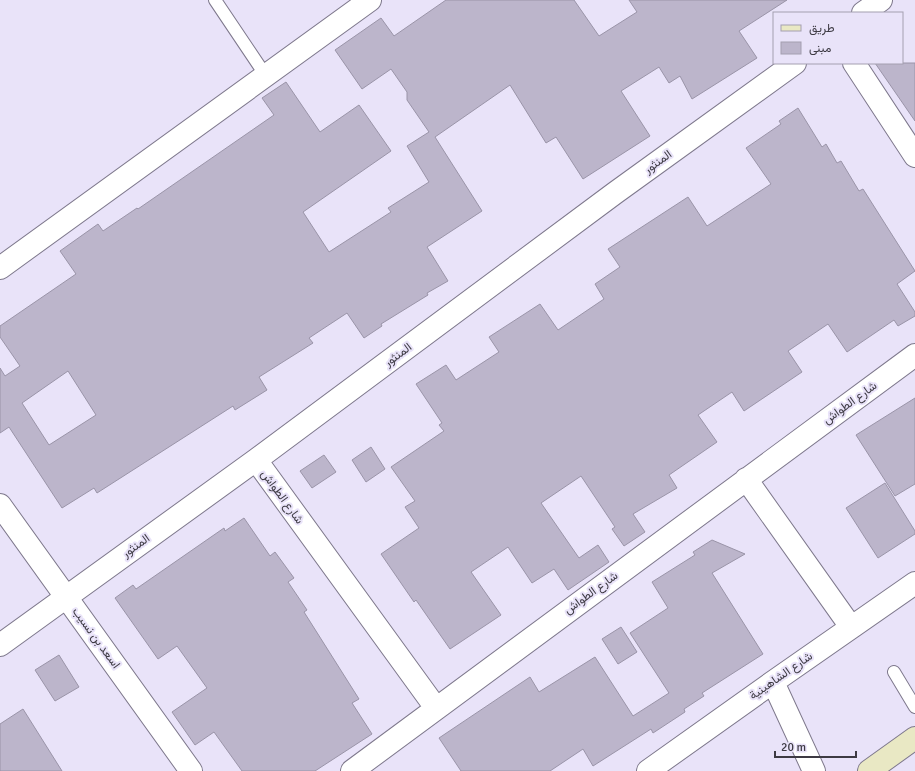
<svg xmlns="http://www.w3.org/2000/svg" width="915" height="771" font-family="Signika,Vazirmatn,sans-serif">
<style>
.building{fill:#bcb5cb;stroke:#9a94a8;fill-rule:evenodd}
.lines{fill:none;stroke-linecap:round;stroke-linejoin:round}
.lane-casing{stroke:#7e788c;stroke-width:14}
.street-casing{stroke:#7e788c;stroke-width:24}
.secondary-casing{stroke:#7e788c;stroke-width:24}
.lane{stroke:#fff;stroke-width:12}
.street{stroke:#fff;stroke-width:22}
.secondary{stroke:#e9e8c4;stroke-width:22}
.labels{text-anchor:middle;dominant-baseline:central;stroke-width:4;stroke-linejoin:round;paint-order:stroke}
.street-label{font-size:12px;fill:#3d3a43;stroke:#e9e3f9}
</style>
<rect width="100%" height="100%" fill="#e9e3f9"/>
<path class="building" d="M446 0H574L599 36 637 12 629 0H787L739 31 757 58 692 99 680 76 669 83 659 67 621 91 650 136 583 179 556 137 546 143 510 85 435 137 482 211 427 247 448 281 427 293 428 295 381 324 382 326 364 338 347 313 309 338 313 343 259 377 267 390 235 410 233 406 97 493 94 488 62 508 9 427 0 433V368L5 376 20 366 0 337V326L76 274 60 251 98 224 103 231 137 208 138 209 274 115 262 98 286 82 320 132 359 105 391 151 303 212 329 252 391 212 388 208 429 182 407 146 429 132 407 100V92L391 69 362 89 335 50 381 18 394 36ZM68 371 96 415 49 445 22 403Z
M875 63H915V121Z
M798 108 822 147 826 144 837 163 841 161 859 191 863 189 915 271 897 284 915 312V316L898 326 894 320 847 352 828 324 788 351 802 372 744 411 732 392 698 415 717 442 669 475 677 488 633 514 645 532 624 546 612 529 615 527 581 476 541 503 579 558 598 545 609 562 568 590 554 569 532 583 508 547 471 572 501 615 450 649 416 600 414 602 381 554 419 528 405 507 415 501 391 467 444 431 439 425 442 423 416 384 446 365 456 380 499 352 489 337 540 304 558 330 604 299 595 284 620 267 608 249 688 197 707 226 771 184 746 148 781 124 779 121Z
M915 398V484L895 496 856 435Z
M371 447 385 469 366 482 352 460Z
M324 455 336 472 312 488 300 471Z
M885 483 915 531V534L878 558 846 508Z
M244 518 270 556 275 552 294 578 288 582 307 610 304 612 359 699 352 703 372 734 315 771H242L214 732 195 745 172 712 207 688 177 646 158 659 115 598 133 585 136 589 224 528 225 531Z
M712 540 745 554 712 573 763 654 702 693 704 696 684 709 685 712 653 733 651 729 593 766 583 749 550 771H461L439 738 530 677 539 692 595 657 633 716 669 693 630 633 668 608 652 582 695 555 693 552Z
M621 627 637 652 618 664 602 639Z
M59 655 79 687 55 701 35 670Z
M23 709 62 771H0V724Z"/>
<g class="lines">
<g class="lane-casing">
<path id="lane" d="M215 0 266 76
M894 672 915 707"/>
</g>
<g class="street-casing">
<path id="street" d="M863 13 881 0
M854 63 915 156
M0 268 370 0
M256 460 436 708
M746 479 851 627
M0 505 191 771
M0 645 256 460 615 193 795 63
M773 682 814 771
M352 771 915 355
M648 771 773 682 915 583"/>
</g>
<g class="secondary-casing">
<path id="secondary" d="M869 771 915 738"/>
</g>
<use href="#lane" class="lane"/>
<use href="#street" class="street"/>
<use href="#secondary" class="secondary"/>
</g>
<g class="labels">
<g class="street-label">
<text transform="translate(658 162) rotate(-36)">المنثور</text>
<text transform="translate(398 355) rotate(-37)">المنثور</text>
<text transform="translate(850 403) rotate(-36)">شارع الطواش</text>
<text transform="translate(282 497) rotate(54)">شارع الطواش</text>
<text transform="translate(136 546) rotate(-36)">المنثور</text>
<text transform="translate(591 593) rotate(-36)">شارع الطواش</text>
<text transform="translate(96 638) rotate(54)">اسعد بن نسيب</text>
<text transform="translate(781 676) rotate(-35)">شارع الشاهينية</text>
</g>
</g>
<rect x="773" y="12" width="130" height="52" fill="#e9e3f9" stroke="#a49fb0"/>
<rect x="781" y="25" width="20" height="6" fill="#e9e8c4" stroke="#a49fb0"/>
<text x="809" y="32" font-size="12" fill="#3d3a43">طريق</text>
<rect x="781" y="42" width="20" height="12" fill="#bcb5cb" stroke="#a49fb0"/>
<text x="809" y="52" font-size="12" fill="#3d3a43">مبنى</text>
<path d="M775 751v6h81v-6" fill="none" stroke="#3d3a43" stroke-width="2"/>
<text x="781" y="751" font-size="12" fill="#3d3a43" stroke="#e9e3f9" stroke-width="3" paint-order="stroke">20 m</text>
</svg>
